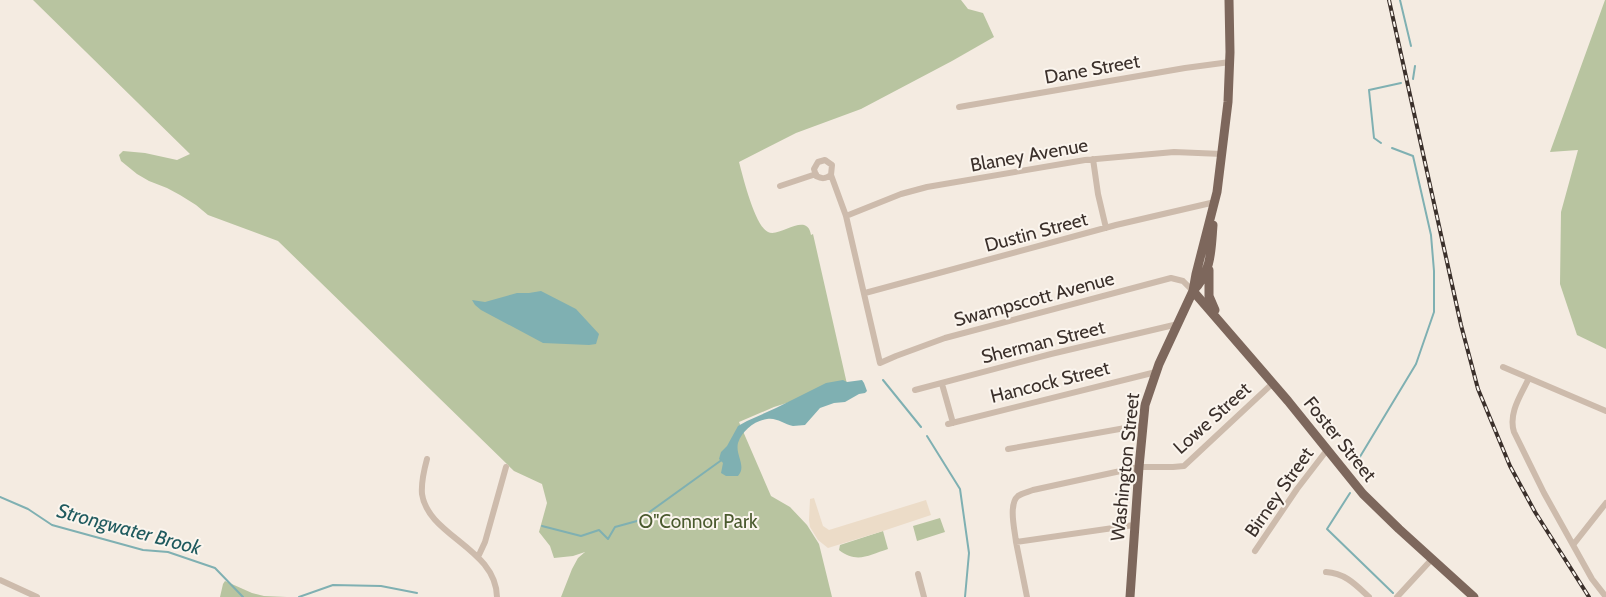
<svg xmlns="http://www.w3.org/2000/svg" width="1606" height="597" font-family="Cabin,sans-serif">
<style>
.green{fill:#b8c4a0}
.plaza{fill:#ecdcc8}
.water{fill:#7fb0b2}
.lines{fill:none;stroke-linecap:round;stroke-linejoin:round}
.stream{stroke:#7fb0b2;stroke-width:2}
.minor{stroke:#cdbbac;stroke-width:6}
.major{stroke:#7d675c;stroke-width:9}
.rail-casing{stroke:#3b302b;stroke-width:4}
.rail{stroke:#fbf5ee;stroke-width:2;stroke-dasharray:5.5;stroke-linecap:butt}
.labels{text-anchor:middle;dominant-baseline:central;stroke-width:4;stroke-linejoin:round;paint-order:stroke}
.street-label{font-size:19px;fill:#3b302b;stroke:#fbf5ee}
.park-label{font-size:19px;fill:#4a5a2e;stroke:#fbf5ee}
.water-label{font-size:20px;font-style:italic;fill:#1f5a5e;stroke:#fbf5ee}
</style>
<rect width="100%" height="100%" fill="#f4ebe1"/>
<path class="green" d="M33 0H961L968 9 983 13 994 37 952 61 861 109 796 133 739 162C743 177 755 226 768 232 780 238 807 211 811 235L813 234 847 384 774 407 739 422 771 496 790 507 807 525 819 544 832 597H561L572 569 578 558 585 552 573 556 554 558 550 546 539 532 547 503 542 484 514 471 278 241 208 215 196 205 180 195 167 188 149 181 137 174 121 161 119 155 123 151 145 153 177 160 190 154Z
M1605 0H1606V349L1577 335 1560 284 1561 212 1578 150 1550 152Z
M940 518 945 532 917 541 913 526Z
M883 531 888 549C869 555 857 564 839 550L840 545Z
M225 581 252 593 264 596 287 597H220L223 584Z"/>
<path class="plaza" d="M814 498 823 526 829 530 926 500 931 515 883 531 828 548 818 540 810 527 809 520 810 499Z"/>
<path class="water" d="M541 291 576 309 599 334 596 344 589 345 543 343 481 310 475 305 472 300 485 302 517 293H529Z
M843 380 847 382 862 380 864 383 867 391 865 393 859 394 845 402 834 403 820 408 805 425C801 425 797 426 793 426 784 424 776 417 767 419 754 421 742 431 738 443 735 455 747 466 738 476H726L721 473 723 463 719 459 721 452 727 446 738 426 747 421 776 408 826 383Z"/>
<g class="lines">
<path class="stream" d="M1400 0 1411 46
M1413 79 1415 66
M1381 143 1374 138 1369 90 1401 83
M883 380 921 427
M927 436 960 489 969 553 965 597
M1355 465 1416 364 1434 312V271L1431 235 1413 156 1392 148
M1350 493 1327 529 1393 593
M0 497 28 509 52 525 143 550 168 552 215 568 243 597
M542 526 581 536 599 530 608 539 615 527 637 521 723 459
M299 597 333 585 381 586 417 593"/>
<path class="minor" d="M959 107 1185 68 1230 62
M1093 159 1098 194 1106 228
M831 175 832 165 825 160 818 162 814 169 816 176C822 179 825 179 831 175L846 216 880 363 896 356 945 338 1171 278 1183 281 1193 291
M780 186 816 174
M846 216 901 194 927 187 1085 160 1174 152 1222 154
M865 293 1116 225 1215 202
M1503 367 1606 411
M1529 378C1521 395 1508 413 1514 432L1544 493 1592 579 1606 597
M942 384 953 423
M915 390 1051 354 1178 324
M948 424 1156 372
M1008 449 1142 425
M427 459C424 470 421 482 422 494 428 536 496 548 497 597
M1134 525 1016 542C1015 531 1008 504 1018 496 1022 493 1028 492 1033 490L1139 467H1173L1184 466 1272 384
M1016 542 1027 597
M1573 545 1606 503
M1255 551 1297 489 1327 450
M478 557 485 542 506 467
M1326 572C1345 573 1356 585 1369 597
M918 574 924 597
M0 580 37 597
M1397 597 1432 559"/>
<path class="major" d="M1209 270V296L1215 310
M1193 291 1288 401 1363 494 1399 529 1474 597
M1193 291C1212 271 1211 250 1213 225
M1130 597 1139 467 1145 405 1159 364 1193 291 1196 274 1217 192 1228 102 1230 52 1229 0"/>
<g class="rail-casing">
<path id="rail" d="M1389 0 1461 325 1478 389 1510 466 1535 512 1589 597"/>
</g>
<use href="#rail" class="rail"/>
</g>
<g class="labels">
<g class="street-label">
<text transform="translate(1092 69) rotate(-10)">Dane Street</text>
<text transform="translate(1029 155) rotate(-10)">Blaney Avenue</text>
<text transform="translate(1036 232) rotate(-15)">Dustin Street</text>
<text transform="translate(1034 299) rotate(-15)">Swampscott Avenue</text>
<text transform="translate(1043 342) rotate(-14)">Sherman Street</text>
<text transform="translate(1050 382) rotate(-14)">Hancock Street</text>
<text transform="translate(1212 418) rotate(-42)">Lowe Street</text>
<text transform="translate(1340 439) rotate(51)">Foster Street</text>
<text transform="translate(1125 467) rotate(-84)">Washington Street</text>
<text transform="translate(1279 492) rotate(-55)">Birney Street</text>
</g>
<g class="park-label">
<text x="698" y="521">O"Connor Park</text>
</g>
<g class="water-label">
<text transform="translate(129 529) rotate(15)">Strongwater Brook</text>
</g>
</g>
</svg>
